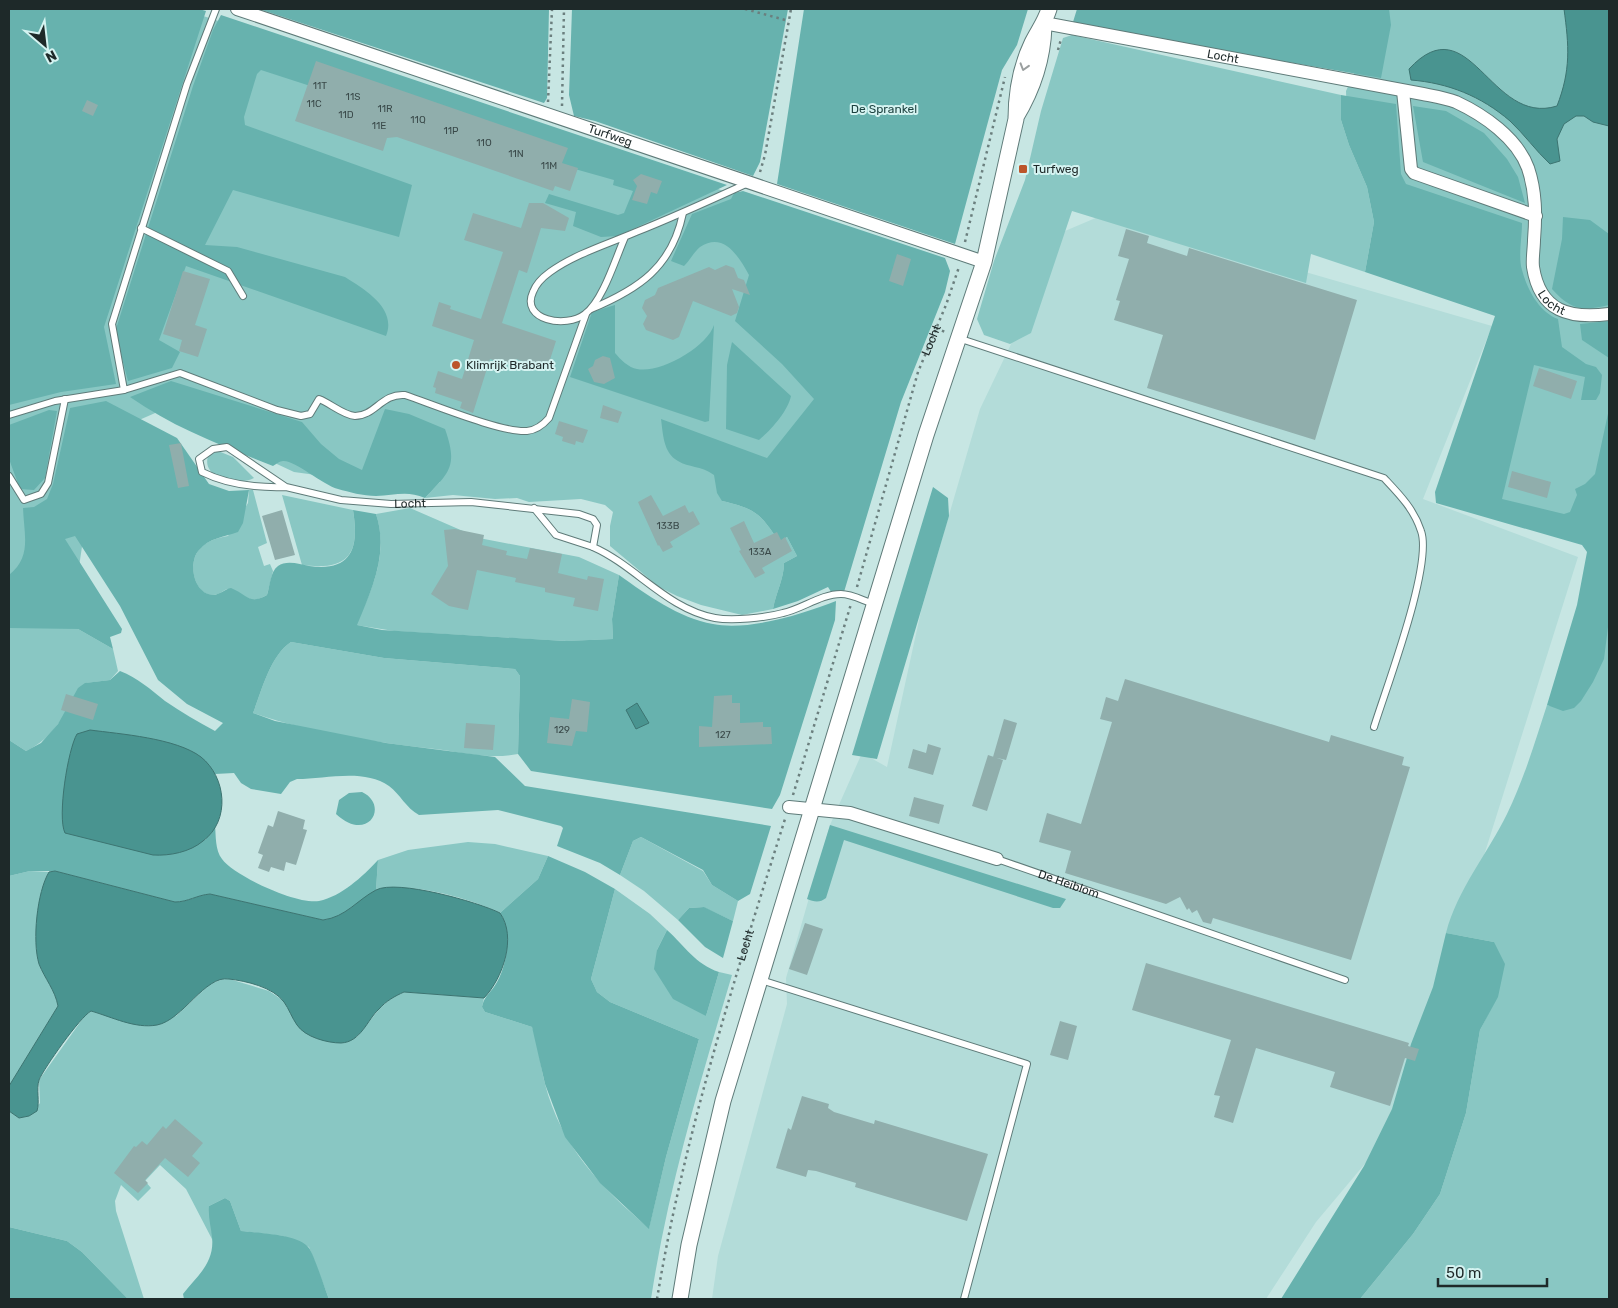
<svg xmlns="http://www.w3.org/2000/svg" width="1618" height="1308" font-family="Rubik,sans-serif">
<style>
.built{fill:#b3dcd9}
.green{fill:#89c7c3}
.forest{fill:#67b2ae}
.water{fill:#499490;stroke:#3c7471}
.building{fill:#90aeac}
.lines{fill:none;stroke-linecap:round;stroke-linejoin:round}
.service-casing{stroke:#5f7b79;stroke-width:8}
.minor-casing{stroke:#5f7b79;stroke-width:14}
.tertiary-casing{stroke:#5f7b79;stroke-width:17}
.path{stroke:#6b7f7e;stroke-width:2.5;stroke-dasharray:2.5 4;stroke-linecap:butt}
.service{stroke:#fff;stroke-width:6}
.minor{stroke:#fff;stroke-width:12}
.tertiary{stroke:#fff;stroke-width:15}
.oneway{stroke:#9a9f9f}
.poi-dot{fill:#bc552b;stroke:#d4f3f1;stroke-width:2}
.labels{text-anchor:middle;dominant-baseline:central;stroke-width:4;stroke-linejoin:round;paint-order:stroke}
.number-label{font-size:10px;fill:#3a4a4a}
.street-label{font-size:12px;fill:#1e2929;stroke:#d4f3f1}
.park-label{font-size:12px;fill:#1a3f3d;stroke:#d4f3f1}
.poi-label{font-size:12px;fill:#1e2929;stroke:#d4f3f1;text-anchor:start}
</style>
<rect width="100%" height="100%" fill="#c7e6e3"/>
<path class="built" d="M1105 214 1492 326 1423 499 1578 557 1400 1122 1316 1222 1266 1299H712L718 1256 787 1004 786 978 830 825 862 753 887 767 921 611 980 409 1065 231Z"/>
<path class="green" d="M9 9H202L200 15 502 112 746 199 917 320 722 501C756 509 760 513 779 542L787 537 797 556 784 563C784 579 776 592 773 609L742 615 701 605 677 596 659 587 610 546V526L613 512 605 505 581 499 529 502 517 498 495 499 453 495 425 498 440 482 389 485 294 472 162 410 98 438 70 628 78 629 113 649 118 671 110 680 86 683C69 707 54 739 26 751L9 740Z
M1364 9H1609V1299H1360L1413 1234 1440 1194 1466 1113 1480 1030 1497 997 1494 942 1446 933C1457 890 1488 853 1507 814 1524 779 1535 742 1547 705L1550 706 1581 608 1590 552 1583 544 1438 501 1498 314 1380 221 1347 119 1346 91 1357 67Z
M1072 35 1341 95V120L1349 145 1367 187 1374 222 1365 272 1311 254 1306 283 1072 211 1031 333 1010 344 984 335 977 319 994 261 1025 180 1041 111 1063 38Z
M218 451 233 457 254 478C239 486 201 479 208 456Z
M249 490H253L267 543 258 547 264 566 270 564 273 571 267 595C248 606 247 594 227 589 223 591 218 595 213 595 194 595 188 564 198 551 205 541 217 538 228 536L248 503Z
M282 495 353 510C360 554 349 571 302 565Z
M410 508 479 538 579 557 619 575 612 619 613 639 566 641 394 631 356 625C372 589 389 554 376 514Z
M291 642 384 658 515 669 520 676 518 754C492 759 469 754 443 750 380 743 313 734 253 713 262 690 270 656 291 642Z
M641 837 703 871 712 885 738 901 733 921 703 907 689 908 678 920 644 891 620 875 633 841Z
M468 842 495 844 548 856 538 879 500 913C473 899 405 880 376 890L378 860 408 850Z
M30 871 49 872C37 893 32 941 39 964 45 979 55 990 58 1006L9 1086V876Z
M615 889 650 914 667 930 657 950 706 1016 719 972 732 975C700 1082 668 1188 651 1299H329L309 1247 283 1236 241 1231 230 1201 225 1198 209 1206 213 1241 186 1189 160 1165 145 1181 151 1188 138 1201 121 1185 115 1201 116 1211 144 1299H128L82 1252 67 1241 9 1227V1111L19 1118 29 1116 40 1103 39 1080 86 1014 91 1011 134 1024 176 1016 210 984 226 978 269 991 284 1001 298 1026 316 1038 342 1043 357 1037 380 1008 393 997 404 992 484 998 482 1007 485 1012 532 1027C539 1045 540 1065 545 1084 561 1146 601 1188 649 1228L666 1157 699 1039 610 1002 597 992 591 979Z"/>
<path class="forest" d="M9 9H199L206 11 104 327 116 384 61 392 9 405Z
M259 9H549L547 98 544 103Z
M572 9H788L760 162 753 176 595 121 574 116 569 95Z
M804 9H1028L1017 45 1002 70 955 244 777 184Z
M1077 9H1389L1391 25 1381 78 1079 26 1073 22Z
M221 15 727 185 618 236 601 237 573 226 576 212 545 203 549 194 618 215 624 213 633 191 613 185 614 180 511 151 261 70 257 74 244 117 245 125 412 185 399 237 233 190 205 245 237 247 345 277C366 290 397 309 386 336L186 266 159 340 180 352 172 368 128 381 115 332 193 86 213 30Z
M1341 95 1396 104 1401 174 1406 184 1522 223C1522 237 1518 257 1522 270 1527 289 1539 312 1558 319L1562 347 1586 364 1596 367 1602 375 1600 393 1596 400H1581L1585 377 1534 365 1502 499 1564 514 1570 512 1577 495 1575 489 1585 484 1595 474 1609 409V619L1604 659 1593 682 1581 701 1574 708 1563 711 1547 705 1577 605 1587 552 1582 545 1436 503 1435 492 1495 316 1365 272 1374 222 1367 187 1349 145 1341 120Z
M1413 106 1446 111 1484 133 1507 159 1518 177 1525 203 1423 162Z
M743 191 945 258 950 271 945 292 901 402 844 592 833 595 828 587 798 601 773 609C776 592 784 579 784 563L797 556 787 537 779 542C760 513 756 509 722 501L717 493 714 475C700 465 689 468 678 461 663 453 663 433 661 419L767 458 814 399 782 364 735 321 749 275C739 257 724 231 700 247 694 252 690 260 684 266L671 261 692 214 731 199 734 193Z
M1563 217 1590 220 1609 234V305C1582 311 1572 311 1552 289L1562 239Z
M615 305V353C620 359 629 368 637 369 660 374 707 347 714 325L709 421 705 422 570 377 592 312Z
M1609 321V358L1582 340 1580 324Z
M732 342 791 396C788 411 771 430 759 440L726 429 727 365Z
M171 381 302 422 321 444 339 459 362 470 385 409 409 414 445 429C458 466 450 472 425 498 406 490 394 496 376 496 363 496 349 492 338 489 321 484 295 460 283 461 280 461 276 464 273 466 223 446 174 428 130 397Z
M106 401 177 438 209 484 229 491 249 490 243 523 238 532C224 537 209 538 199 550 188 562 193 594 213 595 219 595 225 589 231 588 248 595 249 605 267 595 270 586 270 572 278 566 286 560 300 564 309 566 353 572 359 547 353 510L376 514C389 553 372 589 357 625L382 630 565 641 613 639 612 619 619 575C647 595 679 618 713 624 749 631 803 614 836 601L835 620 780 795 772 809 531 771 518 754 520 676 515 669 384 658 291 642C270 656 262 690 253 713L275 721 386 743 495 757 525 786 771 826 750 894 738 901 712 885 703 870 641 837 633 841 620 875 600 863 557 846 563 828 561 826 498 810 419 815C406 808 400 794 389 786 364 768 325 779 297 779L290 782 281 794 251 789 241 783 234 773 215 774 198 755 152 739 205 840 215 825C216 836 215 850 222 859 234 876 298 905 319 901 342 896 362 877 378 860L376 890 338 917 323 920 210 894C197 895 188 902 175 902L55 871H30L9 876V740L26 751 41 743 58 724 78 688 85 683 110 680 120 671C138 678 150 689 165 701 181 712 198 722 215 731L223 723 187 704 158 680 120 606 75 536 65 539 122 629 121 633 110 637 113 649 78 629 9 628V575C32 557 24 535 23 508L34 507 47 499 53 484 70 408Z
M49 410 57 411 45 478 34 490 20 489 9 459V425Z
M933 487 948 498 949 516 877 759 852 755Z
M362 792C390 805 368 844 336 814L339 800 349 793Z
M830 825 1066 899 1060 908H1053L844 840 826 898C820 903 814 902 807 899Z
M548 856 585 872 615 889 591 979 597 992 610 1002 699 1039 666 1157 649 1229 600 1183 565 1137 545 1084 532 1027 485 1012 482 1007C484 997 488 995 494 987 507 969 513 931 500 913L538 879Z
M704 907 733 921 723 958 705 947 678 920 689 908Z
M667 930C685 946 695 964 719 972L706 1016 673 999 654 969 657 950Z
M1446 933 1494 942 1505 964 1498 997 1480 1030 1466 1113 1440 1194 1413 1234 1360 1299H1281L1364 1166 1392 1109 1411 1044 1433 987Z
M225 1198 230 1201 241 1231C258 1233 299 1234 309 1248 314 1255 325 1289 329 1299H184L183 1294C197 1276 215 1263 212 1237 211 1227 208 1217 209 1206Z
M9 1227 67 1241 82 1252 128 1299H9Z"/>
<path class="water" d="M1564 9H1609V126L1593 122 1584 116H1576L1564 124 1557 139 1560 161 1550 164C1536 151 1524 134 1510 121 1481 96 1448 83 1411 80L1409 69C1470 3 1490 127 1557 106 1571 70 1569 46 1564 9Z
M637 703 649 723 636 729 626 710Z
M90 730C120 734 176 738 201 757 226 777 231 820 203 841 190 852 170 856 153 855L65 833C57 817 68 749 77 734Z
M55 871 175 902C188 902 197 895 210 894L323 920C346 917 357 900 376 890 397 879 478 902 500 913 517 937 503 978 484 998L404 992C395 996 386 1001 379 1009 367 1020 361 1042 341 1043 327 1043 305 1037 297 1025 292 1018 289 1009 284 1002 273 987 246 981 229 979 205 975 183 1020 157 1025 135 1029 112 1017 91 1011 80 1017 44 1068 39 1080 36 1090 40 1101 37 1111L29 1116 19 1118 9 1111V1086L58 1006C55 990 45 979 39 964 32 941 37 892 49 872Z"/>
<path class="building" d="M316 61 568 148 562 163 578 168 570 191 555 186 553 191 397 137 387 138 383 151 295 121Z
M87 100 98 105 93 116 82 111Z
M641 174 662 181 657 194 651 192 647 204 632 200 637 186 633 180Z
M529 203H543L569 218 565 231 541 228 527 273 519 270 502 323 556 341 547 369 516 359 514 366 490 359 473 413 460 408 462 402 435 393 436 388 433 387 438 371 462 379 474 340 432 326 439 302 451 306 450 309 481 319 503 252 464 240 473 213 521 228Z
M1126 229 1149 236 1147 243 1187 256 1189 248 1357 300 1315 440 1147 388 1163 335 1114 320 1120 301 1116 300 1129 259 1118 256Z
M897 254 911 259 903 286 889 281Z
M726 265 734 268 738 278 744 280 750 295 732 289 739 307 737 313 731 316 693 301 679 337 673 340 646 330 643 324 647 316 642 308 645 300 655 295 658 288 709 267 715 270Z
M183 271 210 279 195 325 207 329 198 357 179 351 182 340 163 334Z
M603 356 610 358 615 378 604 384 594 382 588 369 593 366 595 360Z
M1539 368 1577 381 1571 399 1533 386Z
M603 405 622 412 618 423 600 418Z
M559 421 588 430 583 443 576 441 575 445 562 441 563 437 555 434Z
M181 443 189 486 178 488 169 445Z
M1512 471 1551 482 1547 498 1508 487Z
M651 495 663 516 685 505 689 513 693 511 700 524 670 542 673 547 663 552 659 545 658 546 638 502Z
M282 510 295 555 275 560 262 516Z
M744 521 754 543 777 532 781 540 785 537 792 551 762 568 765 573 755 578 739 551 741 550 730 528Z
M455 529 484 535 482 545 507 551 506 555 527 559 530 548 562 554 558 573 587 580 588 576 604 579 598 611 573 606 575 598 545 592V588L515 582 516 578 477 570 468 610 449 606 431 594 448 566 444 530Z
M1125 679 1329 742 1331 735 1404 757 1402 765 1410 767 1351 960 1213 918 1211 924 1203 922 1197 910 1192 913 1189 908 1187 910 1180 897 1166 904 1065 873 1071 851 1039 842 1047 813 1081 824 1112 722 1100 719 1106 697 1118 701Z
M66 694 98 704 93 720 61 710Z
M732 695V703H740V723L763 722V727H771L772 744 699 747V726L712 727 714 696Z
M572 699 590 702 587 732 576 731 572 746 547 743 550 717 569 719Z
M1004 719 1017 723 1006 760 993 757Z
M466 723 495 725 493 750 464 748Z
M928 744 941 748 933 775 908 768 913 749 926 753Z
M988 755 1003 760 987 811 972 806Z
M914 797 944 805 939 824 909 816Z
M278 811 305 820 303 829 307 830 296 865 286 862 284 871 271 867 269 872 258 868 263 855 258 853 268 825 273 827Z
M805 923 823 929 807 975 789 969Z
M1146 963 1409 1043 1408 1046 1419 1049 1415 1061 1405 1058 1390 1106 1330 1087 1335 1072 1256 1048 1233 1123 1214 1117 1220 1096 1214 1095 1231 1040 1132 1010Z
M1060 1021 1077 1026 1068 1060 1050 1055Z
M802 1096 829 1104 828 1108 834 1112 874 1124 875 1120 988 1154 967 1221 855 1187 856 1183 816 1171 808 1170 806 1177 776 1168 788 1128 791 1130Z
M175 1119 203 1143 192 1156 200 1163 188 1177 165 1158 145 1180 148 1183 138 1193 114 1173 134 1146 136 1147 142 1141 147 1145 163 1126 166 1129Z"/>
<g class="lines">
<g class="service-casing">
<g id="service">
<path d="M216 9 187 84 112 324 124 390 180 373 277 410 301 416 310 414 319 399C330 403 343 415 355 416 375 416 382 393 405 395 432 404 502 433 527 431 537 430 543 425 549 418L586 314"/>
<path d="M141 228 228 271 243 296"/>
<path d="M625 237C616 257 603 301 585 314 566 329 520 320 533 292 536 284 543 277 550 272 575 254 608 244 636 232 674 217 711 200 748 183"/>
<path d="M591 309C639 289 672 267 683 213"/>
<path d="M958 338 1384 478C1399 494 1414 509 1421 531 1433 565 1386 688 1374 727"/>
<path d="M9 415 55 401 124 390"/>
<path d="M9 476 24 500 41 494 48 483 65 399"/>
<path id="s3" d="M286 487C257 488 228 485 202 472L199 459 213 449 227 447 286 487 341 500 391 504 471 502 579 514 593 519 597 525 593 547C636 566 667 609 715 618 732 621 765 618 783 613 802 609 821 594 841 594 852 594 864 601 874 604"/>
<path d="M534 508 556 535 593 547"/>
<path id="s4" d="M997 859 1345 980"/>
<path d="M761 980 1027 1064 964 1299"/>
</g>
</g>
<g class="minor-casing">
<g id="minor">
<path id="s5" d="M237 9 984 262"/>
<path id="s6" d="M1044 23 1423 94C1433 96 1446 98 1456 102 1484 115 1517 138 1528 168 1536 192 1536 215 1534 240 1534 248 1532 259 1533 267 1540 312 1570 319 1609 314"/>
<path d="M1403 91 1411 169 1414 173 1536 216"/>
<path d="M789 807 850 813 997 859"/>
</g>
</g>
<g class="tertiary-casing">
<path id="tertiary" d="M1016 117C1033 89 1043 58 1044 26
M680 1299 689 1245 723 1101 926 435 984 262 1016 119C1016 94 1021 66 1032 43 1038 31 1045 22 1049 9"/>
</g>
<g class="path">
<path d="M745 9 789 21"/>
<path d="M1058 50 1061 39"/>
<path d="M548 102 552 9"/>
<path d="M562 106 564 9"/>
<path d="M760 172 765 155 791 9"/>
<path d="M965 242 1005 77"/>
<path d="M936 328 945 332"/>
<path id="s1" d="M857 587 918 372 946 305 959 267"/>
<path d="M793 795 851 604"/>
<path id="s2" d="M657 1299C684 1135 735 978 785 819"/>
</g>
<use href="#service" class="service"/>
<use href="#minor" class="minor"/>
<use href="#tertiary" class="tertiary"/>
</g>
<defs><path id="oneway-chevron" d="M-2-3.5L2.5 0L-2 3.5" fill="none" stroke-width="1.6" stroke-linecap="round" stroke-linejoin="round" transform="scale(1.25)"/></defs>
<use class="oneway" href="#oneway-chevron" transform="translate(1024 67) rotate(107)"/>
<g class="poi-dot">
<rect x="1018" y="164" width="10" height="10" rx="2.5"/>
<circle cx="456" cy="365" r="5"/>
</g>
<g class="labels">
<g class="number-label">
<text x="320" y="86">11T</text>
<text x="353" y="97">11S</text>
<text x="314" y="104">11C</text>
<text x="385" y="109">11R</text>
<text x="346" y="115">11D</text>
<text x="418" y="120">11Q</text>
<text x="379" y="126">11E</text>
<text x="451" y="131">11P</text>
<text x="484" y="143">11O</text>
<text x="516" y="154">11N</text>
<text x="549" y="166">11M</text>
<text x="668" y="526">133B</text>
<text x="760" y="552">133A</text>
<text x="562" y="730">129</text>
<text x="723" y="735">127</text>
</g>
<g class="street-label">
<text stroke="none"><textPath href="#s6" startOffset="182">Locht</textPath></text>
<text stroke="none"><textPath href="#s5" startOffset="394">Turfweg</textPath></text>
<text stroke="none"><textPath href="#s6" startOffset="661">Locht</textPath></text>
<text stroke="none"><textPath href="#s1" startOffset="258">Locht</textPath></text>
<text stroke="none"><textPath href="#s3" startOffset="328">Locht</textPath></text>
<text stroke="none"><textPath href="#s4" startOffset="76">De Heiblom</textPath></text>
<text stroke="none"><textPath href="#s2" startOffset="365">Locht</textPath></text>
</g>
<g class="park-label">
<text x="884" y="109">De Sprankel</text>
</g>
<g class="poi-label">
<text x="1033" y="169">Turfweg</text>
<text x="466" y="365">Klimrijk Brabant</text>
</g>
</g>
<rect width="1618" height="1308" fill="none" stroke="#1e2929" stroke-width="20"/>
<g transform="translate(45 45) rotate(152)" stroke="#d4f3f1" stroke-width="4" paint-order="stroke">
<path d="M0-4L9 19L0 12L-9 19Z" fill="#1e2929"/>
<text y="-8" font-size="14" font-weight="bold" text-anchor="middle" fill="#1e2929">N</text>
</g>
<path d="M1438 1278v8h109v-8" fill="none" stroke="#1e2929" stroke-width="2.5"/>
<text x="1446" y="1278" font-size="15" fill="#1e2929" stroke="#d4f3f1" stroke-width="4" paint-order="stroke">50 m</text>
</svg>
